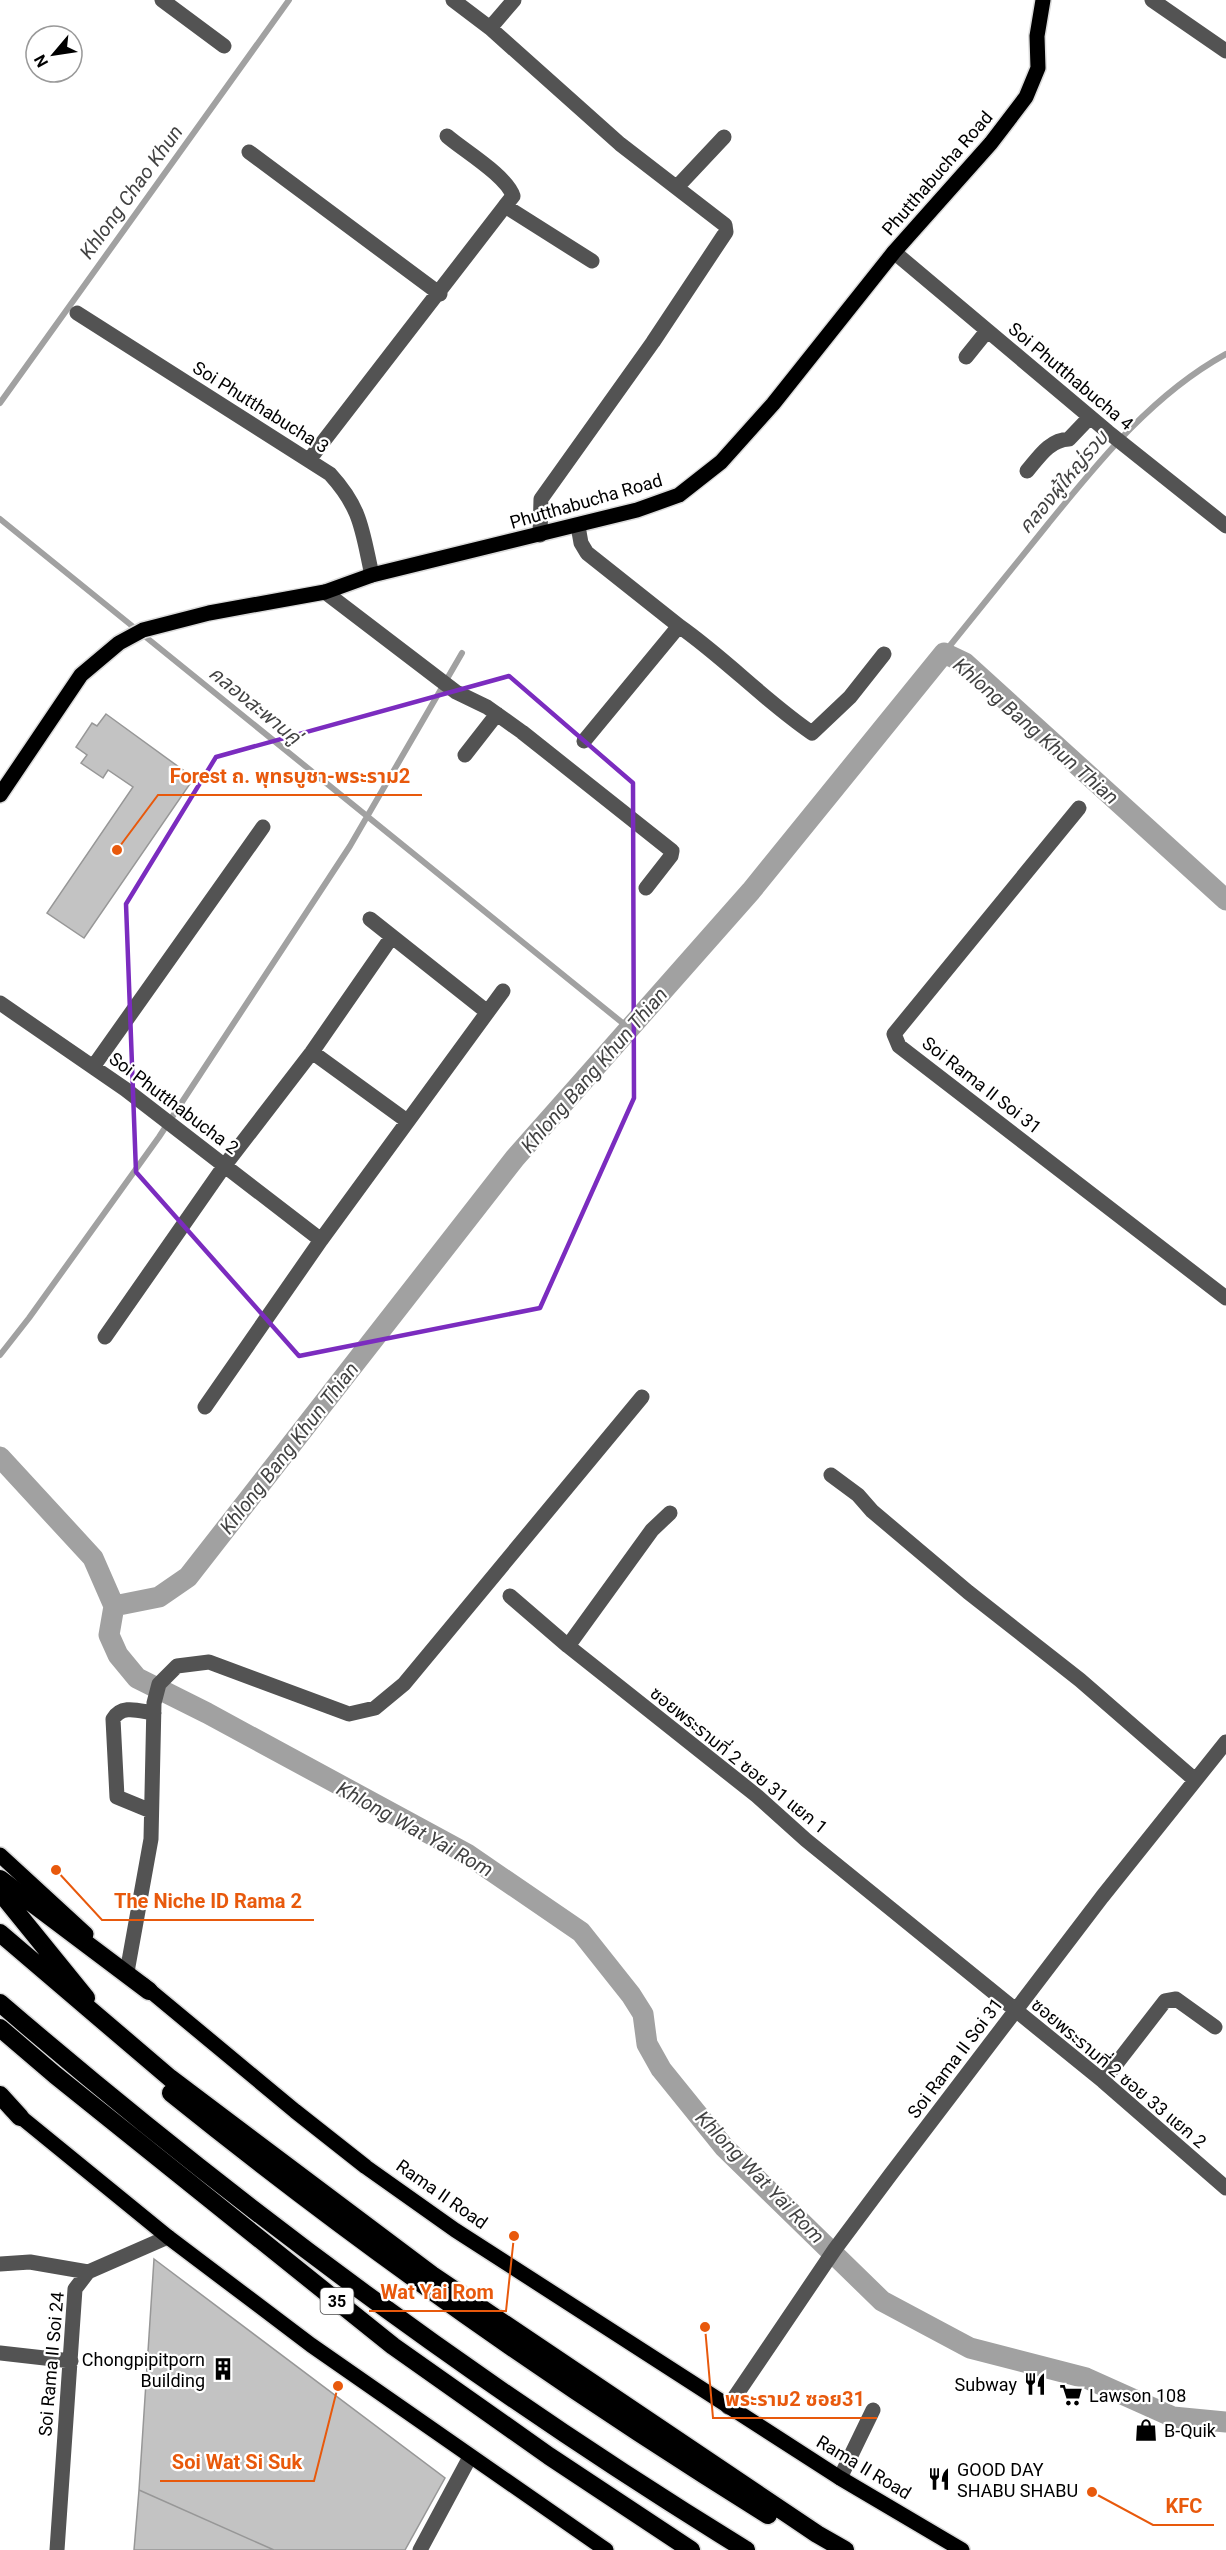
<svg xmlns="http://www.w3.org/2000/svg" width="1226" height="2550" font-family="Roboto,'Noto Sans Thai',sans-serif">
<style>
.lines{fill:none;stroke-linecap:round;stroke-linejoin:round}
.stream{stroke:#a1a1a1;stroke-width:6}
.canal{stroke:#a1a1a1;stroke-width:21}
.building{fill:#c3c3c3;stroke:#979797;stroke-width:1.5}
.major-casing{stroke:#dbdbdb;stroke-width:18}
.highway-casing{stroke:#dbdbdb;stroke-width:21}
.minor{stroke:#535353;stroke-width:15}
.major{stroke:#000;stroke-width:15}
.highway{stroke:#000;stroke-width:18}
.marked{fill:none;stroke:#7b2cbf;stroke-width:4.5;stroke-linejoin:round}
.labels{text-anchor:middle;dominant-baseline:central;stroke-width:4.5;stroke-linejoin:round;paint-order:stroke}
.shield{fill:#fff;stroke:#4c4c4c;stroke-width:1.5}
.shield-label{font-size:16px;font-weight:bold;fill:#000}
.street-label{font-size:18px;fill:#000;stroke:#fff}
.poi-label{font-size:18px;fill:#000;stroke:#fff;text-anchor:start}
.water-label{font-size:20px;font-style:italic;fill:#424242;stroke:#fff}
.leader{fill:none;stroke:#e8590c;stroke-width:2}
.callout-dot{fill:#e8590c;stroke:#fff;stroke-width:2}
.callout-label{font-size:20px;text-anchor:middle;font-weight:bold;fill:#e8590c;stroke:#fff;stroke-width:4.5;stroke-linejoin:round;paint-order:stroke}
</style>
<rect width="100%" height="100%" fill="#fff"/>
<g class="lines">
<path class="stream" d="M0 403 289 0
M0 519 630 1029
M944 653C979 610 1013 567 1048 524 1100 460 1153 394 1226 354
M0 1355 29 1318 159 1137 350 846 462 653"/>
<path class="canal" d="M0 1457 93 1558 114 1606 159 1597 188 1577 515 1158 751 891 944 653 965 663 1226 900
M114 1606 109 1635 118 1655 137 1678 207 1713 467 1854 581 1932 631 1995 643 2014 647 2044 661 2069 724 2147 882 2301 970 2348 1086 2378 1173 2417 1226 2422"/>
</g>
<path class="building" d="M106 714 194 778 84 938 47 913 133 787 108 770 103 778 81 763 87 755 76 747 92 723 97 726Z
M154 2259 445 2478 405 2550H274L139 2490Z
M139 2490 274 2550H134Z"/>
<g class="lines">
<g class="major-casing">
<path id="major" d="M0 795 81 675 119 643 143 630 209 613 325 592 372 575 637 510 679 495 721 462 773 404 894 252 991 143 1026 97 1038 68 1037 36 1043 0
M0 1855 86 1934
M142 1984 295 2111 366 2167 455 2230 840 2478 962 2550
M11 2109 168 2237 311 2345 606 2550"/>
</g>
<g class="highway-casing">
<path id="highway" d="M0 1879 149 1991
M0 1892 86 1998
M0 1933 170 2078 432 2275 817 2534 845 2550
M0 2003C235 2205 482 2388 746 2550
M0 2028 55 2075 393 2346 549 2456 691 2550
M171 2093C361 2246 560 2386 768 2515
M0 2095 20 2117"/>
</g>
<path class="minor" d="M162 0 224 46
M453 0 490 28 620 144 725 225 726 232 653 342 541 499 540 535
M1152 0 1226 51
M490 28 514 0
M447 136C463 150 507 176 513 196L505 206 592 261
M249 152 440 294
M677 187 724 137
M894 252 1108 432 1226 526
M77 313 330 474C362 509 362 531 372 575
M966 357 987 331
M309 460 505 206
M1027 471C1039 457 1049 440 1069 439L1090 417
M578 526 581 543 587 553 679 626 584 741
M325 592 456 692 487 707 522 732 672 851 671 856 646 888
M679 626C726 659 765 701 812 733L850 697 884 654
M465 755 497 714
M1079 808 894 1034 899 1046 1226 1298
M370 919 486 1011
M0 1003 125 1089 321 1240
M312 1052 407 1121
M93 1067 263 827
M105 1337 225 1165 312 1052 391 938
M205 1407 321 1240 503 991
M831 1475 858 1495 872 1511 968 1592 1080 1680 1195 1780
M670 1513 652 1530 568 1646 757 1796 806 1840 1103 2081 1226 2188
M510 1596 568 1646
M151 1811 117 1797 113 1719C122 1704 139 1711 154 1713
M127 1972 151 1839 154 1703 159 1684 177 1666 209 1662 349 1714 375 1708 404 1684 642 1397
M1103 2081 1165 2001 1176 1999 1215 2027
M0 2264 30 2262 88 2272
M0 2353 71 2361
M728 2407 835 2249 891 2174 1102 1897 1226 1742
M840 2478 873 2410
M57 2550 75 2289 88 2272 168 2237
M420 2550 470 2457"/>
<use href="#major" class="major"/>
<use href="#highway" class="highway"/>
</g>
<path class="marked" d="M509 676 633 783 634 1098 540 1308 299 1356 136 1172 126 904 216 757Z"/>
<defs>
<g id="building-bare" transform="scale(1.8)"><path d="M-4-6H4V6H1V3H-1V6H-4ZM-2.5-4.3h1.7v1.8h-1.7ZM.8-4.3h1.7v1.8H.8ZM-2.5-1h1.7V.8h-1.7ZM.8-1h1.7V.8H.8Z" fill="#000" stroke="#fff" stroke-width="2.5" paint-order="stroke"/></g>
<g id="restaurant-bare" transform="scale(1.8)"><path d="M-5-6h1v4h1v-4h1v4h1v-4h1v5L-1.5 .5V6h-2V.5L-5-1ZM5-6V6H3V1.5H1.5Q1.5-4 5-6Z" fill="#000" stroke="#fff" stroke-width="2.5" paint-order="stroke"/></g>
<g id="supermarket-bare" transform="scale(1.8)"><path d="M-6-5.5h2.5l.6 2H6L4.5 2H-2.5L-4.4-4H-6ZM-1.5 3.2a1.3 1.3 0 1 0 .1 0ZM3 3.2a1.3 1.3 0 1 0 .1 0Z" fill="#000" stroke="#fff" stroke-width="2.5" paint-order="stroke"/></g>
<g id="shop-bare" transform="scale(1.8)"><path d="M-5-2.5h2.3a2.7 3.5 0 0 1 5.4 0H5L5.5 6h-11ZM-1.5-2.5h3a1.5 2.3 0 0 0-3 0Z" fill="#000" stroke="#fff" stroke-width="2.5" paint-order="stroke"/></g>
</defs>
<g fill-rule="evenodd">
<use href="#building-bare" x="223" y="2369"/>
<use href="#restaurant-bare" x="1035" y="2384"/>
<use href="#supermarket-bare" x="1071" y="2395"/>
<use href="#shop-bare" x="1146" y="2430"/>
<use href="#restaurant-bare" x="939" y="2479"/>
</g>
<g class="labels">
<rect class="shield" x="320.5" y="2288" width="33" height="26" rx="4.5"/>
<g class="shield-label">
<text x="337" y="2301">35</text>
</g>
<g class="street-label">
<text transform="translate(937 173) rotate(-49)">Phutthabucha Road</text>
<text transform="translate(1071 376) rotate(40)">Soi Phutthabucha 4</text>
<text transform="translate(261 407) rotate(32)">Soi Phutthabucha 3</text>
<text transform="translate(586 501) rotate(-16)">Phutthabucha Road</text>
<text transform="translate(982 1085) rotate(38)">Soi Rama II Soi 31</text>
<text transform="translate(174 1103) rotate(37)">Soi Phutthabucha 2</text>
<text transform="translate(739 1760) rotate(39)">ซอยพระรามที่ 2 ซอย 31 แยก 1</text>
<text transform="translate(955 2058) rotate(-53)">Soi Rama II Soi 31</text>
<text transform="translate(1119 2073) rotate(40)">ซอยพระรามที่ 2 ซอย 33 แยก 2</text>
<text transform="translate(442 2194) rotate(35)">Rama II Road</text>
<text transform="translate(51 2364) rotate(-85)">Soi Rama II Soi 24</text>
<text transform="translate(864 2467) rotate(31)">Rama II Road</text>
</g>
<g class="poi-label">
<text x="205" y="2359" text-anchor="end">Chongpipitporn<tspan x="205" dy="21">Building</tspan></text>
<text x="1017" y="2384" text-anchor="end">Subway</text>
<text x="1089" y="2395">Lawson 108</text>
<text x="1164" y="2430">B-Quik</text>
<text x="957" y="2469">GOOD DAY<tspan x="957" dy="21">SHABU SHABU</tspan></text>
</g>
<g class="water-label">
<text transform="translate(131 192) rotate(-54)">Khlong Chao Khun</text>
<text transform="translate(1063 482) rotate(-50)">คลองผู้ใหญ่รวบ</text>
<text transform="translate(255 705) rotate(39)">คลองสะพานคู่</text>
<text transform="translate(1036 731) rotate(41)">Khlong Bang Khun Thian</text>
<text transform="translate(594 1070) rotate(-49)">Khlong Bang Khun Thian</text>
<text transform="translate(289 1448) rotate(-52)">Khlong Bang Khun Thian</text>
<text transform="translate(415 1829) rotate(29)">Khlong Wat Yai Rom</text>
<text transform="translate(760 2177) rotate(46)">Khlong Wat Yai Rom</text>
</g>
</g>
<path class="leader" d="M117 850L158 795H422M56 1870L102 1920H314M514 2236L506 2311H369M705 2327L713 2418H877M338 2386L314 2481H160M1092 2492L1153 2525H1214"/>
<g class="callout-dot">
<circle cx="117" cy="850" r="6"/>
<circle cx="56" cy="1870" r="6"/>
<circle cx="514" cy="2236" r="6"/>
<circle cx="705" cy="2327" r="6"/>
<circle cx="338" cy="2386" r="6"/>
<circle cx="1092" cy="2492" r="6"/>
</g>
<g class="callout-label">
<text x="290" y="783">Forest ถ. พุทธบูชา-พระราม2</text>
<text x="208" y="1908">The Niche ID Rama 2</text>
<text x="437" y="2299">Wat Yai Rom</text>
<text x="795" y="2406">พระราม2 ซอย31</text>
<text x="237" y="2469">Soi Wat Si Suk</text>
<text x="1184" y="2513">KFC</text>
</g>
<g transform="translate(54 54) rotate(241)"><circle r="28" fill="#ffffff" stroke="#999999" stroke-width="1.5"/>
<path d="M0-4.5L10 22L0 15L-10 22Z" fill="#000000"/>
<text y="-9" font-size="16" font-weight="bold" text-anchor="middle" fill="#000000">N</text>
</g>
</svg>
